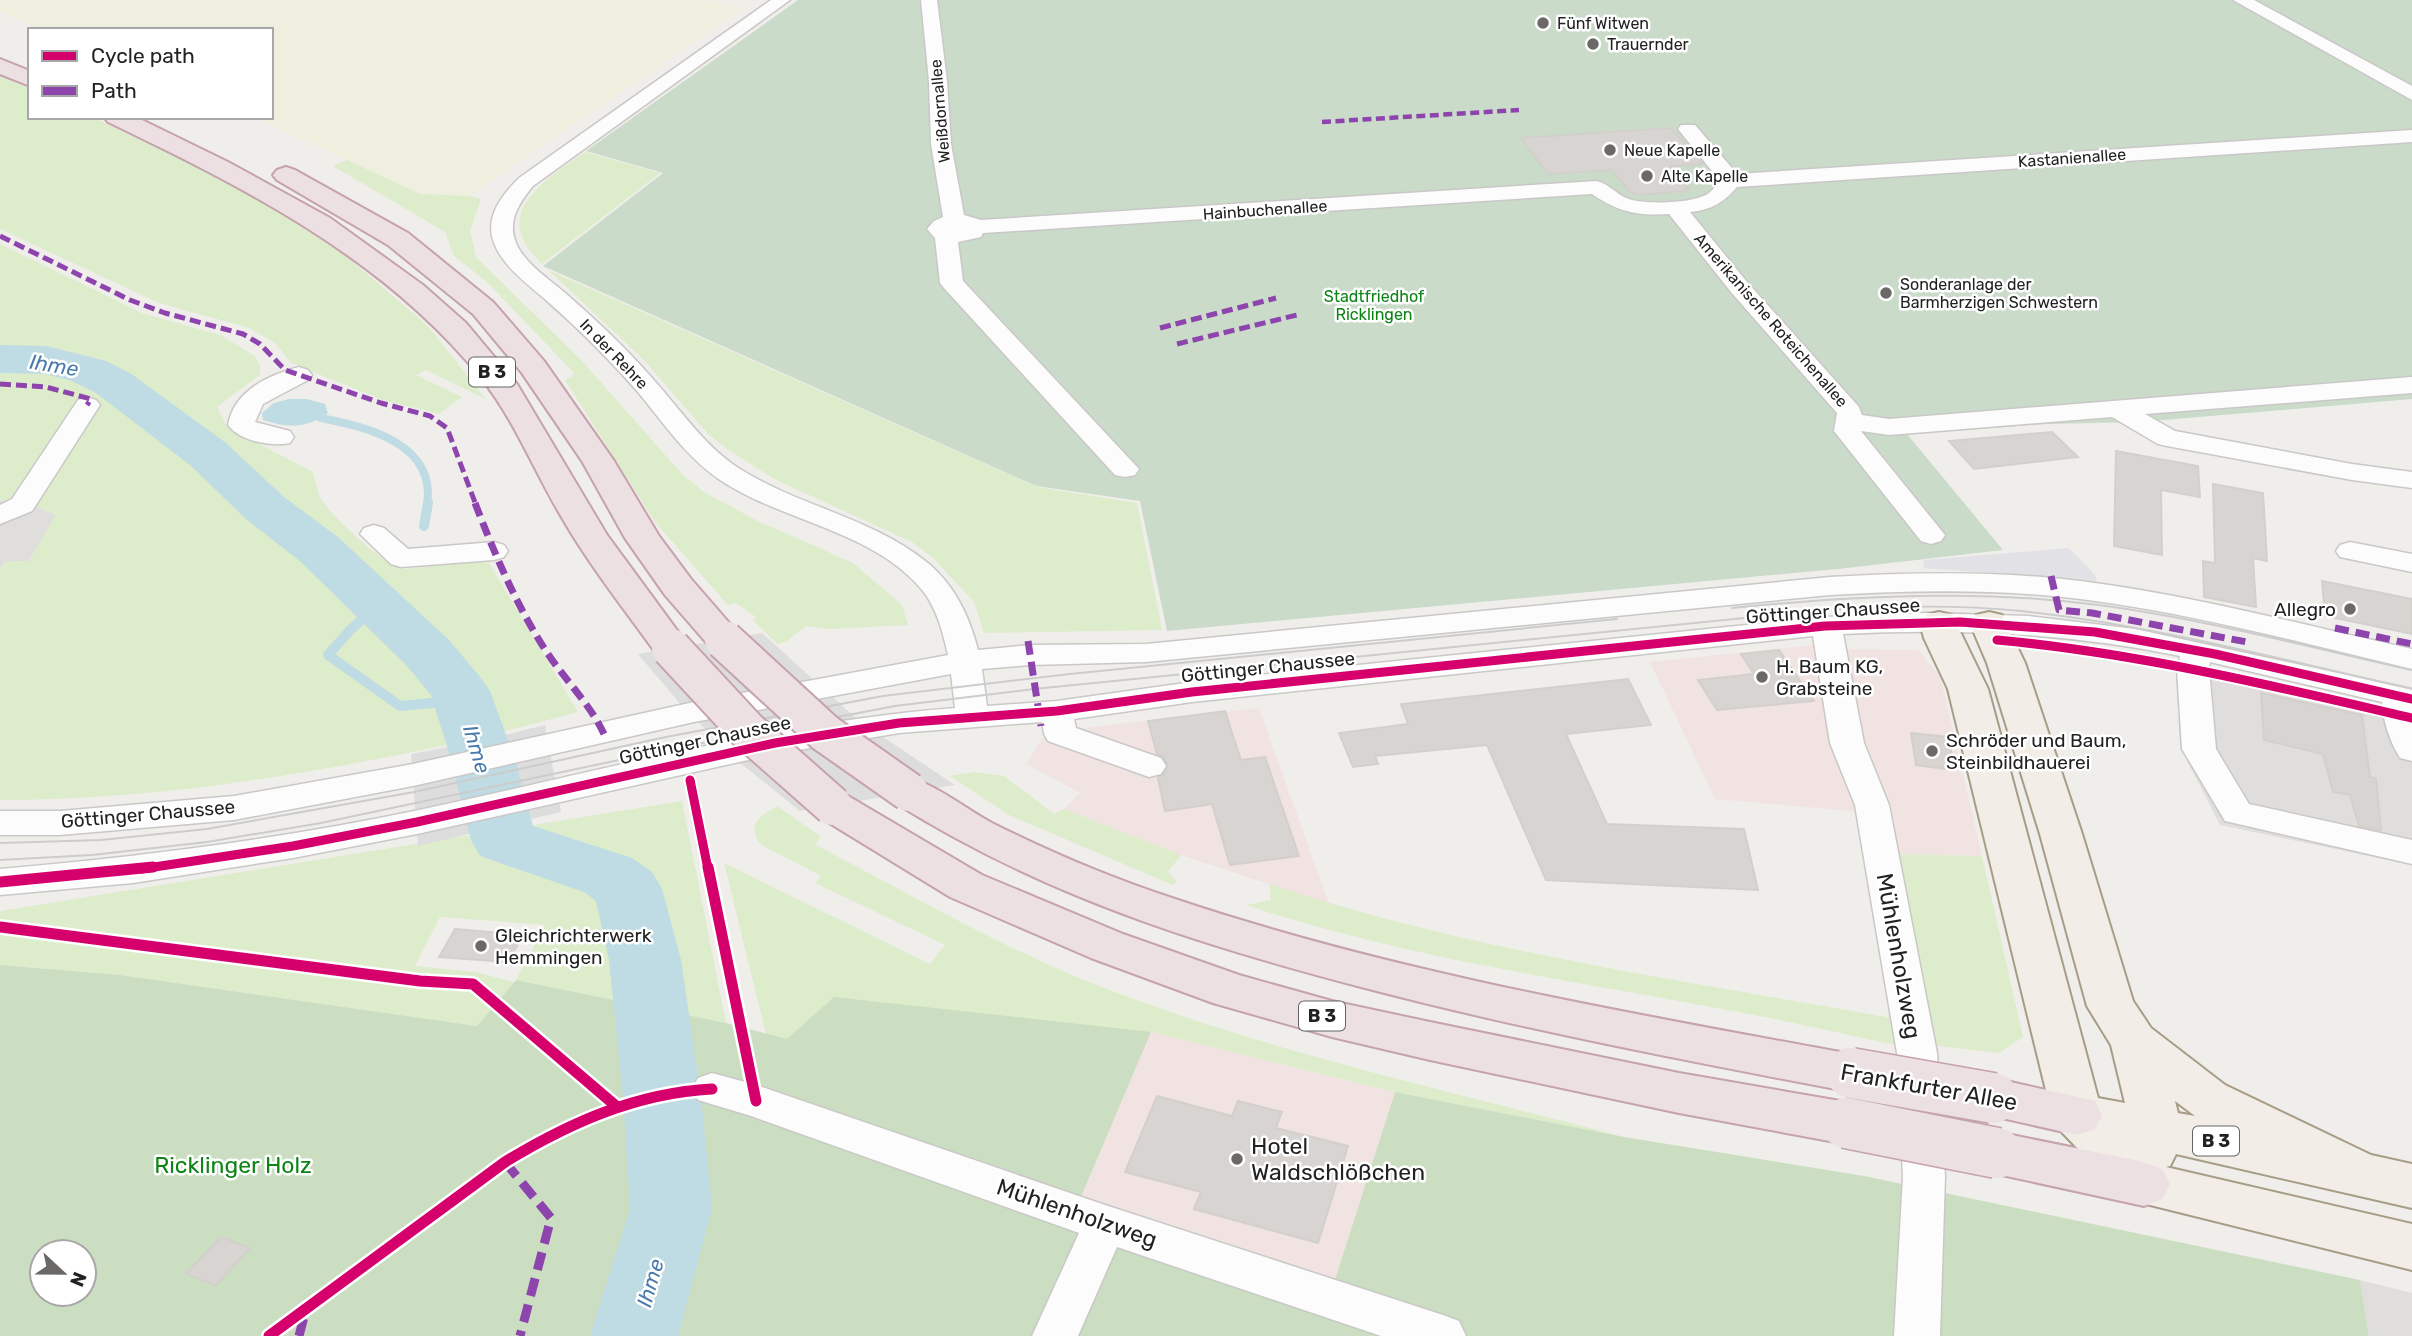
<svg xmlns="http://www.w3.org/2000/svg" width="2412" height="1336" font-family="Rubik,sans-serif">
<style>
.residential{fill:#dfdedc}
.commercial{fill:#f1e3e1}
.farmland{fill:#efefdf}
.grass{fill:#ddeccb}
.forest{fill:#cbdec1;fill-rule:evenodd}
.cemetery{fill:#cadbca}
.plaza{fill:#e2e1e5}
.water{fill:#bfdbe3}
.pier{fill:#dedddd}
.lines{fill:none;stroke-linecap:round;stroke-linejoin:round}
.stream-far1{stroke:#bfdbe3;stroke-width:8}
.stream{stroke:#bfdbe3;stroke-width:10}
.river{fill:#bfdbe3;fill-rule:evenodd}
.building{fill:#d7d4d2;stroke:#d3d0cc;stroke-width:2}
.minor-casing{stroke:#c9c8c7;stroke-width:3}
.major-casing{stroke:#a79c86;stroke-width:4}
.highway-casing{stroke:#c5a2ac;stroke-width:4}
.minor{fill:#fdfcfc;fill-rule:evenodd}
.major{fill:#f3ede7;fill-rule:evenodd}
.highway{fill:#ece0e2;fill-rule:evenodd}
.tram{stroke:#ccc;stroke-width:2}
.highway-bridge-far1-casing{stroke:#c5a2ac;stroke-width:42;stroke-linecap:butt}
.highway-bridge-casing{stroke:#c5a2ac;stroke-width:53;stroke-linecap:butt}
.highway-bridge-far1{stroke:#ece0e2;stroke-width:38}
.highway-bridge{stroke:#ece0e2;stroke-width:50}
.quiet-far3{stroke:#8e44ad;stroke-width:4.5;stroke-dasharray:9 4.5;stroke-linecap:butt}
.quiet-far2{stroke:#8e44ad;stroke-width:5;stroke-dasharray:11 5;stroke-linecap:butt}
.quiet-far1{stroke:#8e44ad;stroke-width:7;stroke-dasharray:14 7;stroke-linecap:butt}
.quiet{stroke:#8e44ad;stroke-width:9;stroke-dasharray:18 9;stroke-linecap:butt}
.cycleway-far1-casing{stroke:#fff;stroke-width:13}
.cycleway-casing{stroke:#fff;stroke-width:16}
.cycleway-far1{stroke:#d6006c;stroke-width:9}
.cycleway{stroke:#d6006c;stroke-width:11}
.poi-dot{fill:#6a6968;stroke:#fff;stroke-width:2.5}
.labels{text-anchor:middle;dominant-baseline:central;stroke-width:5;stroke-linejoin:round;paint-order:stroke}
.far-poi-label{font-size:16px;fill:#222;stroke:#fff;text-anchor:start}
.far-street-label{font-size:16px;fill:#222;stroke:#fff}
.far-park-label{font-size:16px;fill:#0c8416;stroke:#fff}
.shield{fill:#fff;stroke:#646464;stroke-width:2}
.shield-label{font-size:18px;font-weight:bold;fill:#222}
.poi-label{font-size:19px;fill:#222;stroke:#fff;text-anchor:start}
.street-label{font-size:19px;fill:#222;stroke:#fff}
.water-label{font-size:21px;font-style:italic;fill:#4a7aab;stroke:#fff}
.near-street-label{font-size:23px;fill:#222;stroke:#fff}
.near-poi-label{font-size:23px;fill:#222;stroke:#fff;text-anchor:start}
.near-park-label{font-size:23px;fill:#0c8416;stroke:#fff}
</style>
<rect width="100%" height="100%" fill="#f0eeeb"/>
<path class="residential" d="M0 500 32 505 57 515 29 561 5 562 0 570Z
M2176 672 2405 722 2412 740V865L2220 825 2180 747Z
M2360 1280 2412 1293V1336H2369Z"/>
<path class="commercial" d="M1814 645 1847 649 1918 650 1940 676 1982 856 1890 854 1863 812 1715 799 1650 662Z
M1259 708 1329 904 1181 855 1064 809 1080 793 1026 764 1047 732Z
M1151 1032 1395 1092 1336 1280 1079 1199Z"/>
<path class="farmland" d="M0 0H705L744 8 469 196 420 194 253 117H271V30H41L0 12Z"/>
<path class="grass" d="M0 76 30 89V117H92L212 174 306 228 347 257 428 326 486 399 426 370 416 375 462 397 439 414 383 400 291 363 275 343 249 328 159 303 0 229Z
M585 152 660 173 542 264C536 257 529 251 525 243 501 203 558 172 585 152Z
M347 160 420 194 469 196 481 199 470 231 476 257 581 360 683 475 704 492 756 520 853 563 902 605 908 625 829 629 806 626 786 642 777 644 753 620 756 617 736 603 728 605 655 522 565 380 575 374 486 281 454 256 445 232 333 166Z
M0 244 142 313 220 335 255 356 260 366V375L217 407 227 427 313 472C315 480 317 491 321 499 331 516 385 566 404 569L472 562 489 563 578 712 487 736 468 688 435 650 327 548 272 506 214 452 165 415 154 420 201 456 253 510 311 556 420 657 450 695 465 741C313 774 156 800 0 800V570L5 562 29 561 56 515 32 505 0 500Z
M548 270 1037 487 1137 503 1162 630 984 633 974 602 933 558 912 542 776 480 727 449 709 435 643 359Z
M974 772 1004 776 1054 814 1064 809 1181 855 1168 872 1176 881 1173 885 1009 815 950 776Z
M682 801 726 1023 516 980 545 925 440 917 415 966 476 972 514 982 477 1026 120 975 0 965V911Z
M777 806 820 836 816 845C915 897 1014 955 1120 994 1283 1055 1455 1092 1624 1137L1395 1092 1151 1032 787 1040 766 1034 724 863 930 964 945 945 815 883 821 876 765 847 757 840 754 826 761 816Z
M1890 854 1982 856 2023 1037 1999 1053 1930 1045Z
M1269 884C1472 952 1687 981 1897 1019L1900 1046C1848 1035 1796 1023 1744 1013 1577 981 1408 959 1246 905L1271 900Z"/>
<path class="forest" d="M0 965 120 975 477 1026 516 980 726 1023 787 1039 834 997 1151 1032 1080 1199 1335 1280 1395 1092 1624 1137 1864 1176 2360 1280 2369 1336H0ZM42 1252H84V1294H42Z"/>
<path class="cemetery" d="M798 0H2412V399L2140 422 2046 424 1907 434 2003 550 1838 569 1167 631 1140 501 1036 486 543 266 663 173 586 151Z"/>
<path class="plaza" d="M2069 548 2095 575 2097 581 1923 568 1924 560Z"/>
<path class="water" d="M289 399H307L325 404 328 413C306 429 288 428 263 420L262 413 274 403Z"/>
<path class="pier" d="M762 633 859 721 955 785 800 811 739 762 682 706 638 654Z
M545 725 561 812 418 846 411 754 485 740Z"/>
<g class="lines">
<path class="stream-far1" d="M321 418C366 427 437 443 427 505"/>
<path class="stream" d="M424 526 428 503
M379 605 351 629 328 655 400 706 464 700"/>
<path class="river" d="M0 345 46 346 106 361 130 373 226 443 284 497 339 538 449 640 481 678 490 691 514 756 533 826 632 858 652 872 662 889 681 960 701 1097 712 1209 678 1336H590L630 1209 623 1097 609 960 596 901 584 892 480 856 471 840 450 756 431 695 407 666 301 562 246 519 190 465 96 393 72 381 45 374 0 373Z"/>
</g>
<path class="building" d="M1671 128 1703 164 1670 166 1689 188H1685L1687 191 1637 195 1630 192 1612 170 1548 174 1521 138Z
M2052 432 2078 457 1974 469 1949 441Z
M2116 451 2198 466 2200 497 2161 490 2162 555 2114 546Z
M2213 484 2263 493 2267 561 2253 558 2256 607 2204 597 2203 561 2215 563Z
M2322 581 2412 599V634L2325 616Z
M1779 650 1814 701 1717 710 1698 680 1754 674 1741 654Z
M1628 679 1651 725 1566 734 1607 824 1744 829 1758 890 1546 880 1487 745 1375 756 1378 764 1353 767 1339 733 1408 724 1401 704Z
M2261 693 2362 715 2370 777 2376 778 2381 830 2359 826 2350 795 2333 792 2323 754 2264 740Z
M1225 711 1241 760 1265 757 1299 856 1230 865 1212 804 1165 811 1158 778 1163 775 1168 765 1163 757 1157 754 1148 721Z
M1911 733 1949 737 1954 770 1916 765Z
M455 929 523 935 508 962 439 957Z
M1157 1096 1232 1116 1238 1101 1282 1112 1276 1128 1348 1146 1318 1243 1194 1209 1201 1192 1125 1172Z
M221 1237 250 1248 216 1285 186 1274Z"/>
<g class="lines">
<g class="minor-casing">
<path id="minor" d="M771 0H790L533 186C519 203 507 221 516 243 525 264 548 278 564 292 595 319 625 347 652 378 680 409 704 446 740 469 800 507 874 518 929 564 955 586 970 618 978 650L1030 645 1146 644 1830 577C1904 573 1979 571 2053 578 2174 590 2293 623 2412 649V669C2293 641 2175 608 2053 596 1979 589 1904 591 1830 595L1146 662 1030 665 982 669 987 706 1057 701 1192 682 1825 617 1927 613 2028 616 2135 629 2412 689V761L2400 758C2390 742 2383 721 2382 702L2210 662 2209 669 2216 749 2249 804 2412 840V864L2225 821 2182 749 2177 669 2180 656C2069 633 1956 628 1843 634L1864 743 1889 805 1937 1053 1945 1176 1940 1336H1894L1903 1176 1897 1053 1855 805 1830 743 1813 636 1192 702 1074 719 1076 728 1161 758 1166 766 1161 774 1149 777 1048 741 1044 734 1042 722 899 733 775 754 417 834 293 858 133 883 0 895V869C141 857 281 839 419 810 597 772 774 722 955 708L951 674 694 722 413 786 234 820 60 835H0V811H60L234 796 413 764 694 702 948 655C943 633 937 609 923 591 873 530 783 522 720 480 686 457 663 422 637 391 609 359 579 329 547 301 528 284 504 268 494 243 484 217 502 195 519 178Z
M921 0H937L947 81 951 144 964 215 981 220 1597 181C1609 184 1615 193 1626 198 1642 205 1694 204 1709 193 1713 190 1716 185 1720 181L1678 129 1681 125H1695L1737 174 2412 130V142L1737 187C1724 202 1712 210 1690 212L1747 282 1859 407 1862 415 1889 419 2412 377V393L2145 414 2175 431 2352 464 2412 472V488L2352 480 2167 446 2158 444 2112 417 1889 435 1861 431 1945 535 1941 541 1931 544 1921 541 1834 431 1837 413 1731 292 1669 214C1638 216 1618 212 1592 194L983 233 981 237 958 242 963 281 1139 469 1135 475 1125 477 1115 475 944 288 940 283 935 238 927 229 934 221 943 217 931 144 929 81Z
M2233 0H2254L2412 86V100Z
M299 367 308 370 312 375 308 380 263 404 255 422 290 431 294 437 290 443C272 447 239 441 228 425 234 391 268 375 299 367Z
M87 397 96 400 100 405 36 505 32 511 0 524V505L12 499 78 400Z
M374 525 384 528 408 549 494 542 504 545 508 551 504 557 494 560 401 567 391 564 360 534 364 528Z
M2350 542 2412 554V572L2340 557 2336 551 2340 545Z
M712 1073 756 1085 1105 1205 1443 1315 1459 1321 1466 1336H1381L1117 1247 1078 1336H1032L1079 1233 751 1116 698 1100 692 1089 698 1078Z"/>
</g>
<g class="major-casing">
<path id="major" d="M1939 612 1952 615 1988 689 2098 1098 2125 1103 2111 1045 2087 1006 2040 834 1987 663 1970 623 1976 615 1989 612 2002 615 2025 663 2082 834 2133 1001 2151 1028 2225 1085 2371 1155 2412 1164V1208L2176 1154 2170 1166 2166 1167 2412 1224V1270L2126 1199 2059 1129 2052 1115 1948 689 1924 638 1920 623 1926 615ZM2175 1101 2195 1116 2178 1113Z"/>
</g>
<g class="highway-casing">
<path id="highway" d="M0 59 30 71V86L0 74Z
M104 117H136L228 162 330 218 423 285 466 323 517 384 607 535 690 648 684 656 671 660 658 656C625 610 589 565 561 516 534 471 514 419 481 378 383 257 245 188 108 122Z
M286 167 295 170 408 233 493 302 544 361 614 461 659 536 691 579 737 632 743 640 737 648 724 651 711 648 665 595 625 538 582 461 522 373 473 314 388 245 277 180 273 175 277 170Z
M909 778C939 786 964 808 992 823 1050 852 1111 878 1172 898 1392 972 1623 1012 1851 1054L1868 1059 1876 1073 1868 1087 1851 1092C1688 1061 1525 1030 1365 988 1196 944 1042 895 894 802L888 792 894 782Z
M833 792 848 796 982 875 1123 934 1239 975 1332 1001 1430 1022 1679 1073 1846 1102 1864 1108 1871 1123 1864 1138 1846 1144 1679 1113 1430 1060 1332 1037 1213 1003 1091 958 950 897 818 816 812 806 818 796Z
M1993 1078 2095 1101 2102 1115 2095 1129 2077 1135 1975 1112 1968 1098 1975 1084Z
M1997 1132 2144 1162 2162 1169 2170 1184 2162 1199 2144 1206 1997 1174 1979 1168 1971 1153 1979 1138Z"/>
</g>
<use href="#minor" class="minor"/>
<use href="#major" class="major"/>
<use href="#highway" class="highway"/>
<path class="tram" d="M1732 608C1854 596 1977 589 2099 605 2205 619 2308 647 2412 670
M0 843 101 840 207 829 414 792 666 737 883 696 1070 674 1617 619
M0 860 92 855 207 842 321 823 671 749 895 706 1034 689 1814 611C1883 606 1952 604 2021 611 2153 625 2283 660 2412 689"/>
<g class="highway-bridge-far1-casing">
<path id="highway-bridge-far1" d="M724 640 825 733 909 792
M671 648 748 731 833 806"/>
</g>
<g class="highway-bridge-casing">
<path id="highway-bridge" d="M1851 1073 1993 1098
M1846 1123 1997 1153"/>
</g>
<use href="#highway-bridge-far1" class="highway-bridge-far1"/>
<use href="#highway-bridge" class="highway-bridge"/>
<path class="quiet-far3" d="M1322 122 1519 110"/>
<path class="quiet-far2" d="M0 236 130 300 165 313 243 334 260 344 285 370 381 403 430 416 447 428 476 505
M1160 328 1276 298
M1177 344 1297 315
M0 384 46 387 91 399 87 405"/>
<path class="quiet-far1" d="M475 503C495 555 517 607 548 654 566 681 590 704 604 734
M2051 576 2059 610 2092 613 2247 642
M2335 628 2412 644
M1028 641 1041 726"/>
<path class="quiet" d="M505 1162 551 1218 520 1336
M299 1336 306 1309"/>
<g class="cycleway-far1-casing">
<path id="cycleway-far1" d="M1997 640C2138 653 2274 686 2412 718
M690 780 708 869
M141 869 293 846 417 822 775 743 899 723 1057 711 1192 692 1825 626 1960 622 2095 632 2215 654 2412 699"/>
</g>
<g class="cycleway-casing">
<path id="cycleway" d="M708 867 756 1101
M0 882 153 867
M0 927 420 981 473 984 616 1106
M269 1336 505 1162C569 1123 636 1093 712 1089"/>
</g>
<use href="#cycleway-far1" class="cycleway-far1"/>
<use href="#cycleway" class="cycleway"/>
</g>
<g class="poi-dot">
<circle cx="1543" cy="23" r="7"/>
<circle cx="1593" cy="44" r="7"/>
<circle cx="1610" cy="150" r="7"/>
<circle cx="1647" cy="176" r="7"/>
<circle cx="1886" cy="293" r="7"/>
<circle cx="2350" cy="609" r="7"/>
<circle cx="1762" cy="677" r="7"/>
<circle cx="1932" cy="751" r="7"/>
<circle cx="481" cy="946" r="7"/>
<circle cx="1237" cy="1159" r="7"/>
</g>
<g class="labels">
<g class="far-poi-label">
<text x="1557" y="23">Fünf Witwen</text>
<text x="1607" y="44">Trauernder</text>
<text x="1624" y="150">Neue Kapelle</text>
<text x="1661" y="176">Alte Kapelle</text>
<text x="1900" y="284">Sonderanlage der<tspan x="1900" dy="18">Barmherzigen Schwestern</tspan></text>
</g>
<g class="far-street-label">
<text transform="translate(940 111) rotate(-95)">Weißdornallee</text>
<text transform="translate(2072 158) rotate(-4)">Kastanienallee</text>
<text transform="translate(1265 210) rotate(-4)">Hainbuchenallee</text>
<text transform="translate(1771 320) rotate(49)">Amerikanische Roteichenallee</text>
<text transform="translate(614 354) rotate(46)">In der Rehre</text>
</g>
<g class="far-park-label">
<text x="1374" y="296">Stadtfriedhof<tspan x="1374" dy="18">Ricklingen</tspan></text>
</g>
<g class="shield">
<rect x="469" y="357.5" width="46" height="29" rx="5"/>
<rect x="1299" y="1001.5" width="46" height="29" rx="5"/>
<rect x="2193" y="1126.5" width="46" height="29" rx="5"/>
</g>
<g class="shield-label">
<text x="492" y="372">B 3</text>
<text x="1322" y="1016">B 3</text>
<text x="2216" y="1141">B 3</text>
</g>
<g class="poi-label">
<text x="2336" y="609" text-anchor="end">Allegro</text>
<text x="1776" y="666">H. Baum KG,<tspan x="1776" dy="22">Grabsteine</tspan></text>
<text x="1946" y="740">Schröder und Baum,<tspan x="1946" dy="22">Steinbildhauerei</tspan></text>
<text x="495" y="935">Gleichrichterwerk<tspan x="495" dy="22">Hemmingen</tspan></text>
</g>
<g class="street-label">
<text transform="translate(1833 611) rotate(-4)">Göttinger Chaussee</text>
<text transform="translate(1268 667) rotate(-6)">Göttinger Chaussee</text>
<text transform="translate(705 740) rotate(-12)">Göttinger Chaussee</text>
<text transform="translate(148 814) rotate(-5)">Göttinger Chaussee</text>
</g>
<g class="water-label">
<text transform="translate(54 365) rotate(9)">Ihme</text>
<text transform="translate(477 749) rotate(73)">Ihme</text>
<text transform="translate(650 1283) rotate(-74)">Ihme</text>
</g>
<g class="near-street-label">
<text transform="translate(1899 956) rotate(80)">Mühlenholzweg</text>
<text transform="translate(1929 1087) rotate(10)">Frankfurter Allee</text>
<text transform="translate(1077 1213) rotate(19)">Mühlenholzweg</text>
</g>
<g class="near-poi-label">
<text x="1251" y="1146">Hotel<tspan x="1251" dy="26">Waldschlößchen</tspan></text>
</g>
<g class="near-park-label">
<text x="233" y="1165">Ricklinger Holz</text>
</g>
</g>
<rect x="28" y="28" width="245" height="91" fill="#ffffff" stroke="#a7a7a7" stroke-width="2"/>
<rect x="42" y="51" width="35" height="10" fill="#d6006c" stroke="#a7a7a7" stroke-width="2"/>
<text x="91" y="63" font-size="21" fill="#222222">Cycle path</text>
<rect x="42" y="86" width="35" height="10" fill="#8e44ad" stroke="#a7a7a7" stroke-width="2"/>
<text x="91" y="98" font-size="21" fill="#222222">Path</text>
<g transform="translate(63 1273) rotate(112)"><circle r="33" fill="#ffffff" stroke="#a7a7a7" stroke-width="2"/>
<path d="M0-5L12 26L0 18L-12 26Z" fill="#6a6968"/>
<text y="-10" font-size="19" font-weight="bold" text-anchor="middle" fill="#222222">N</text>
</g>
</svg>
